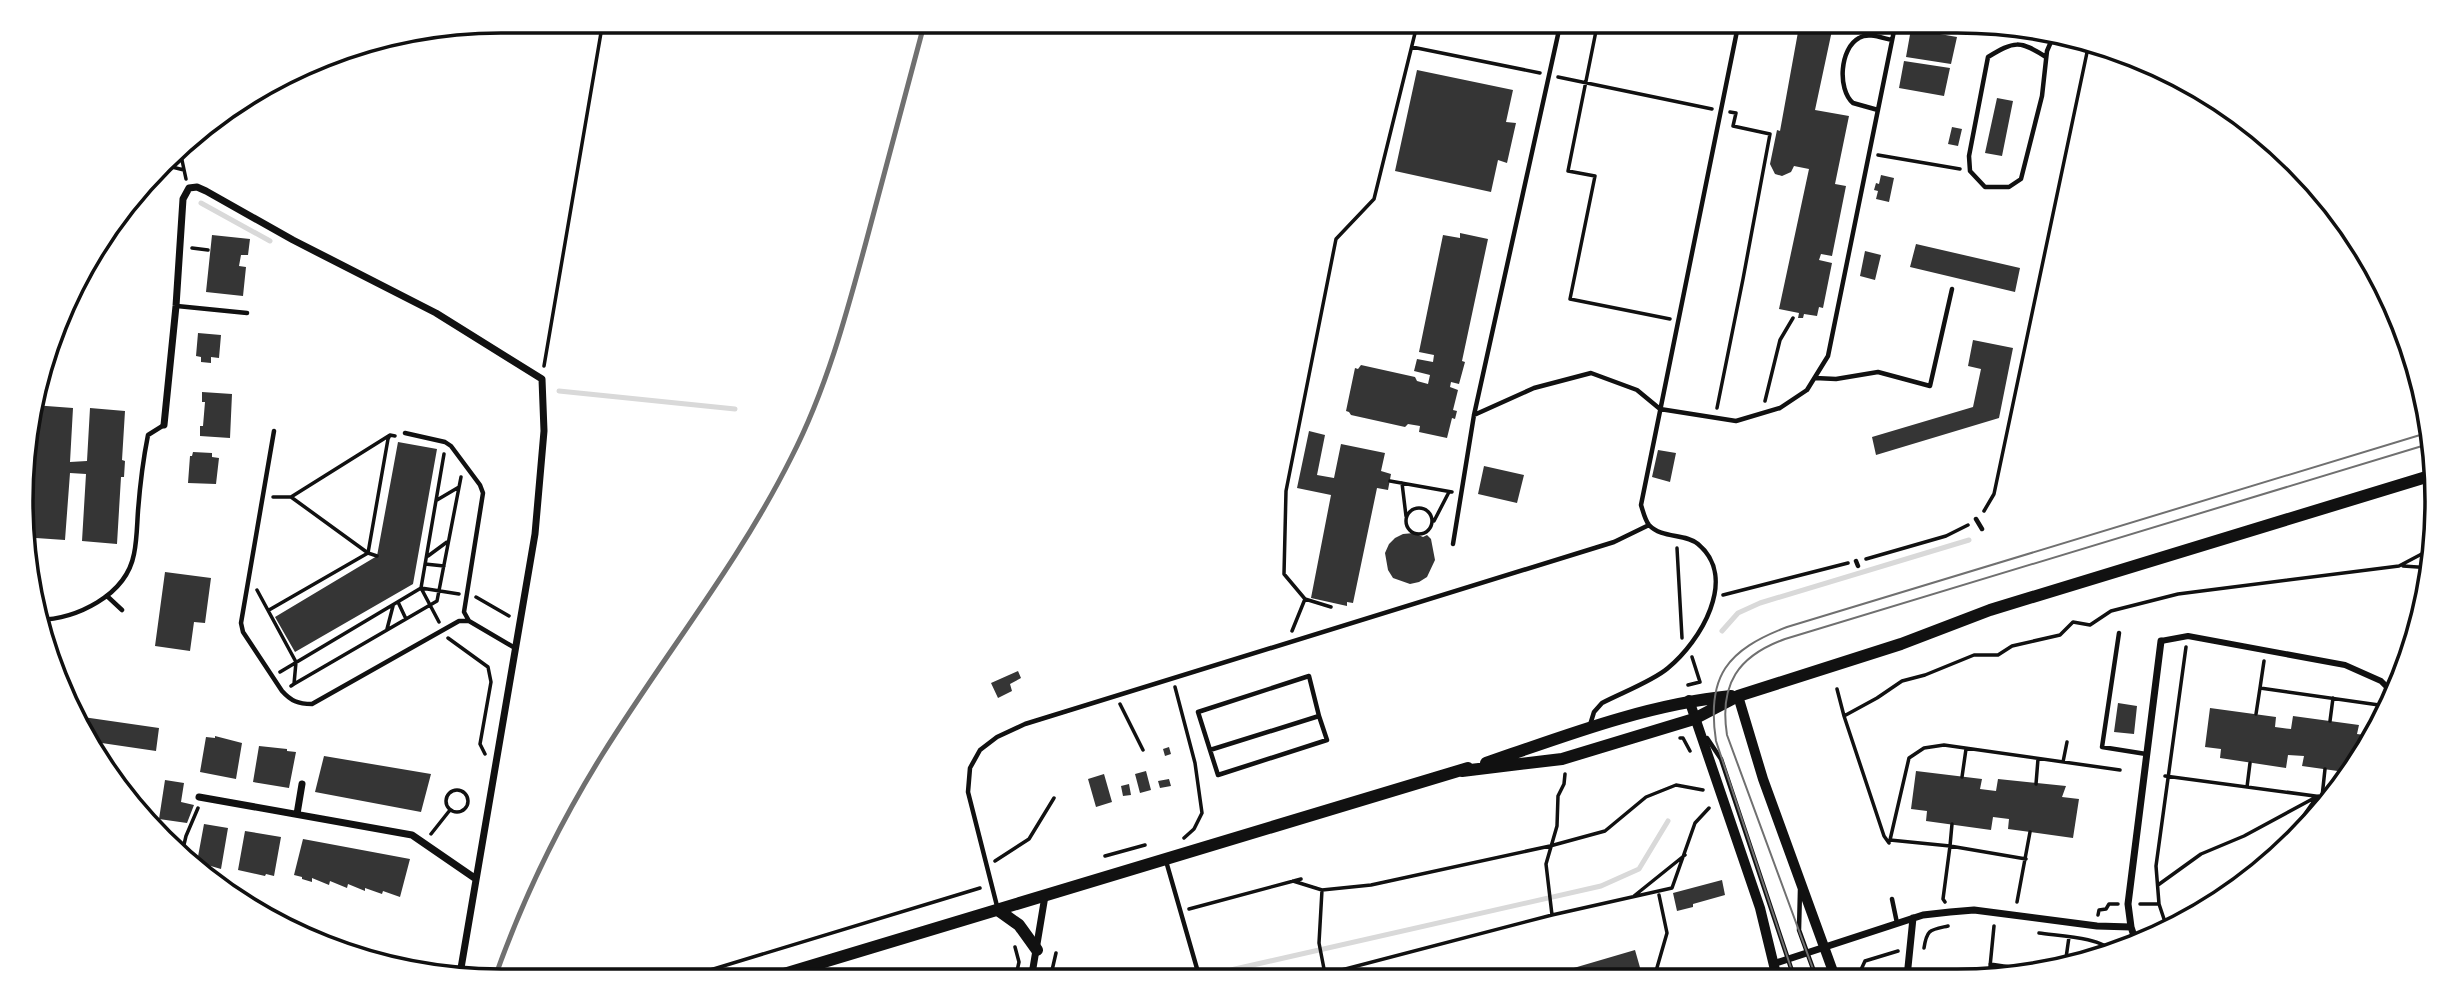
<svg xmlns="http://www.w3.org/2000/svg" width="2458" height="1002" font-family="Manrope,sans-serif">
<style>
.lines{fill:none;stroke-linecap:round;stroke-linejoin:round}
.stream{stroke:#d9d9d9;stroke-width:5}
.building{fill:#353535}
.path{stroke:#111;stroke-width:3.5}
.service{stroke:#111;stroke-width:4.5}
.pedestrian{stroke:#111;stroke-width:6}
.minor{stroke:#111;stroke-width:7}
.tertiary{stroke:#111;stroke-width:10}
.secondary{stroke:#111;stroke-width:12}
.tram{stroke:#707070;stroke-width:2}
.rail{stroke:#707070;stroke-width:5}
.rim{fill:none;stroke:#111;stroke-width:3.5}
</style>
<rect width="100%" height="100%" fill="#fff"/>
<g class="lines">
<path class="stream" d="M201 203 270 241
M559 391 735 409
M1722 631 1738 613 1760 603 1969 540
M1215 975 1235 969 1601 886 1639 869 1668 821"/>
</g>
<path class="building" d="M1800 21H1834L1815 110 1849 116 1835 184 1846 186 1832 256 1821 254 1819 260 1832 263 1823 308 1819 307 1817 316 1804 314 1803 318H1798L1799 313 1779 309 1809 169 1794 166 1791 172 1782 176 1775 174 1770 164 1777 130 1780 131Z
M1911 29 1957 37 1951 64 1906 57Z
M1904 61 1950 68 1944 96 1899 88Z
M1417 70 1513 90 1506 122 1516 123 1507 163 1498 160 1491 192 1395 171Z
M1997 98 2013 101 2002 156 1985 153Z
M1952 127 1962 129 1958 146 1948 144Z
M1881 175 1894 178 1889 202 1876 199 1878 191 1874 190 1876 183 1879 184Z
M1460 233 1488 239 1462 361 1465 362 1459 384 1451 382 1450 387 1458 390 1453 410 1457 411 1455 419 1452 418 1447 438 1419 432 1420 426 1408 424 1405 427 1351 415 1349 412 1346 411 1355 368 1358 369 1361 365 1415 377 1417 381 1428 384 1430 375 1414 371 1417 359 1433 362 1434 355 1419 352 1443 235 1460 238Z
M212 235 250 239 248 255H241L239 266 246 267 243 296 206 292Z
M1916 244 2020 268 2015 292 1910 267Z
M1865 251 1881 255 1875 280 1860 276Z
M198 333 221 335 219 358 211 357V363L201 362V357L196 356Z
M1973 340 2013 348 1999 418 1876 455 1872 437 1973 407 1981 369 1968 366Z
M202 392 232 394 230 438 200 436V426H203L205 402H202Z
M33 405 73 408 70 462 87 461 90 408 125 411 122 460 125 461 124 477H121L117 544 82 541 86 474 70 473 65 540 36 538 32 595H30L25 438Z
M1309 431 1325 435 1317 475 1334 478 1341 444 1385 453 1381 471 1391 474 1388 490 1377 488 1353 603 1347 602V606L1311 598 1331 495 1297 488Z
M398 442 437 449 413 584 295 652 275 617 377 556Z
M1658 450 1676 453 1670 482 1652 477Z
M193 452 212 453V457L219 458 216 484 188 483 190 456H192Z
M1484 466 1524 475 1517 503 1478 494Z
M1414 533 1423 537 1427 535 1431 539 1435 560 1427 577 1419 582 1410 584 1393 578 1388 570 1385 553 1389 544 1395 538 1403 534Z
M165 572 211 578 205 623 194 622 190 651 155 646Z
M1018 671 1021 678 1010 684 1012 691 998 698 991 683Z
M2118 703 2137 706 2134 734 2114 732Z
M2210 708 2276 717 2275 727 2291 729 2293 716 2359 725 2357 734 2372 736 2352 773 2302 766 2304 756 2288 755 2286 768 2220 758 2221 749 2205 747Z
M76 716 159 728 156 751 88 741Z
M215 736 242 743 236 779 200 772 206 737 215 738Z
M259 746 287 749V751L296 752 289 788 253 782Z
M1169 747 1171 754 1165 756 1163 749Z
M324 756 431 774 421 812 315 792Z
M1146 771 1151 790 1140 793 1135 774Z
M1916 771 1982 779 1980 789 1996 791 1998 779 2066 786 2062 797 2079 799 2073 838 2008 829 2009 819 1993 817 1991 830 1926 821 1927 811 1911 809Z
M1104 774 1112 802 1096 807 1088 779Z
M1169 779 1171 786 1160 788 1158 781Z
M165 780 184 783 181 802 194 805 187 823 159 819Z
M1129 784 1131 795 1123 796 1121 786Z
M204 824 228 828 221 869 197 862Z
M245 831 281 837 274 876 266 874 265 876 238 870Z
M167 837 178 839 176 847 174 844Z
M303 839 410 859 400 897 383 891 382 894 365 888V891L348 884 347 888 330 881 329 885 312 878V882L302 879V877L294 875Z
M1722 880 1725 895 1693 904V907L1677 911 1673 893Z
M1635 950 1643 978H1543V977Z"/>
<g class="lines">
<path class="path" d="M1598 21 1568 171 1595 176 1570 299 1670 319
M1412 47 1540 73
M1558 77 1712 109
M179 146 186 179
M1878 155 1960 169
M164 165 184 170
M192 248 208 250
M544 366 603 21
M1765 401 1780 340 1793 318
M1717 408 1743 279 1770 134 1733 126 1736 113 1730 112
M444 454 421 588 459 594
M1390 481 1452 492
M1402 483 1406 516
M273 497H291L368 553 377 556
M291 497 390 435
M437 500 459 487
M1406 521a13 13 0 1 1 26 0a13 13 0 1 1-26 0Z
M1984 511 1994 494 2089 43
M1434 521 1449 492
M1677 548 1682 638
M428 556 447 542
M1866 559 1946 536 1968 525
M425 564 444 566
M2403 566 2432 568
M257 590 296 662 294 684 291 686
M1723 595 1848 563
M476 597 509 616
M1305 599 1331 607
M398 602 406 619
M269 610 368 553 388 439 390 435 395 436
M387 629 393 606
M1292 631 1305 599 1284 574 1286 491 1336 239 1374 199 1418 21
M448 638 488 667 491 682 480 744 485 754
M2264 661 2260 688 2386 706
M280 672 421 588 439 622
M294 684 437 601 461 477
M1688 685 1700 682 1692 657
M1175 687 1195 763 1202 813 1194 829 1184 838
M1837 689 1844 716 1877 698 1902 681 1925 675 1974 655H1998L2012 646 2060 635 2073 622 2090 625 2111 611 2178 594 2399 566 2433 548
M1120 704 1143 750
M2256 714 2260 688
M1844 716 1884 836 1889 843
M2330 721 2333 698
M1680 738H1683L1690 751
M2063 762 2067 742
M2165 776 2330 798
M1962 777 1966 749
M2036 784 2038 759
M2247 787 2250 763
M446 801a11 11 0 1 1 22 0a11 11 0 1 1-22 0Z
M2322 797 2325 769
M1952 824 1950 846 2026 859
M431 834 450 810
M182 853 186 836 198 808
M1105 856 1145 845
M995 861 1029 839 1054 798
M2270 864 2316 798
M1293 881 1322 890 1371 885 1550 846 1605 831 1646 797 1676 785 1703 790
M2158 885 2201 854 2244 836 2318 796
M1322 890 1319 943 1325 974
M1634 896 1685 855
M1945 902 1943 899 1950 846 1890 840 1909 758 1924 748 1944 745 2120 770
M2017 902 2030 832
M2140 904H2159
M1189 909 1301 879
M1552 915 1546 864 1557 826 1558 796 1564 784 1565 774
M2098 915 2099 910 2106 909 2109 904H2118
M2167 928 2159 904 2156 866 2186 647
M2039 933C2058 936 2102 937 2112 952
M1015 947 1019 962 1015 980
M1924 948C1927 929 1930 930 1948 926
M1990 964 2024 969
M2065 965 2069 937
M1850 977 1859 974 1865 961 1898 951
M1989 977 1994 926
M1654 978 1667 933 1659 895
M1050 979 1056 953
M1307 979 1552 915 1672 888 1695 823 1709 808
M674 981 980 888"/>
<path class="service" d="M2046 57C2020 40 2014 41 1988 57L1969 156 1970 171 1985 187H2009L2021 179 2042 96 2047 51 2053 37
M1878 110 1853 103C1837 89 1840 48 1859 38 1868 32 1882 38 1892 40
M177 306 247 313
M1815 378 1836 379 1878 372 1930 386 1952 289
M1474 415 1534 388 1591 373 1637 390 1660 409 1736 421 1780 408 1807 390 1828 356 1896 21
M274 431 241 623 243 632 282 691C291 701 298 704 312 704L459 621H469
M405 433 445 442 451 446 480 485 483 493 464 612 469 621 515 648
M1976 519 1982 529
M1453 544 1474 415 1561 21
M1856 561 1858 566
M107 596 122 610
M38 620C76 619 126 596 134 554 137 540 137 525 138 511 140 485 143 460 148 435L164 425
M2119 633 2102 747 2146 754
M1590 725 1594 712 1602 703C1621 693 1653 681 1668 668 1700 642 1739 578 1698 544 1685 533 1662 539 1649 525 1645 520 1643 511 1641 505L1739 21
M1707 738 1721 759 1794 977
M1210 750 1198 712 1309 676 1319 716 1210 750 1218 775 1327 740 1319 716
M1166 861 1200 979
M1800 890 1799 930 1816 977
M1892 899 1897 923
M997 906 968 792 970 768 980 750 997 737 1025 724 1614 542 1649 525"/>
<path class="pedestrian" d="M2161 641 2188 636 2345 665 2381 681 2393 693"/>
<path class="minor" d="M164 425 176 306 183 199 189 188 197 187 206 191 293 240 436 313 542 379 544 431 535 534 460 974
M199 797 412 835 476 879
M297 814 302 784
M2137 945 2131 927 2128 904 2161 641
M1773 964 1923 915 1950 912 1974 910 2097 926 2131 927
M1907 977 1913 918
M1031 980 1045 896"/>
<path class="tertiary" d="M1738 696 1763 779 1835 977
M1689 700 1760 908 1777 978"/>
<path class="secondary" d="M1486 763C1564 736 1648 704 1731 696
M1462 771 1562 759 1694 719 1738 696 1901 644 1990 610 2436 474
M998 910 1019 925 1037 950
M764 980 1468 768"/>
<path class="tram" d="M1794 977 1716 741C1706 676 1727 650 1787 627L2430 432
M1816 977 1727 735C1719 684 1738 656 1785 639L2432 443"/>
<path class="rail" d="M494 980C522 900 558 826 602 755 664 655 738 564 791 458 826 390 846 316 866 242 886 169 905 95 925 21"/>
</g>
<path d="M0 0H2458V1002H0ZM501 33H1957A468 468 0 0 1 2425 501V501A468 468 0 0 1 1957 969H501A468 468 0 0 1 33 501V501A468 468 0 0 1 501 33Z" fill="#fff" fill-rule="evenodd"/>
<path class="rim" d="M501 33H1957A468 468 0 0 1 2425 501V501A468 468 0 0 1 1957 969H501A468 468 0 0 1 33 501V501A468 468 0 0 1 501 33Z"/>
</svg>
